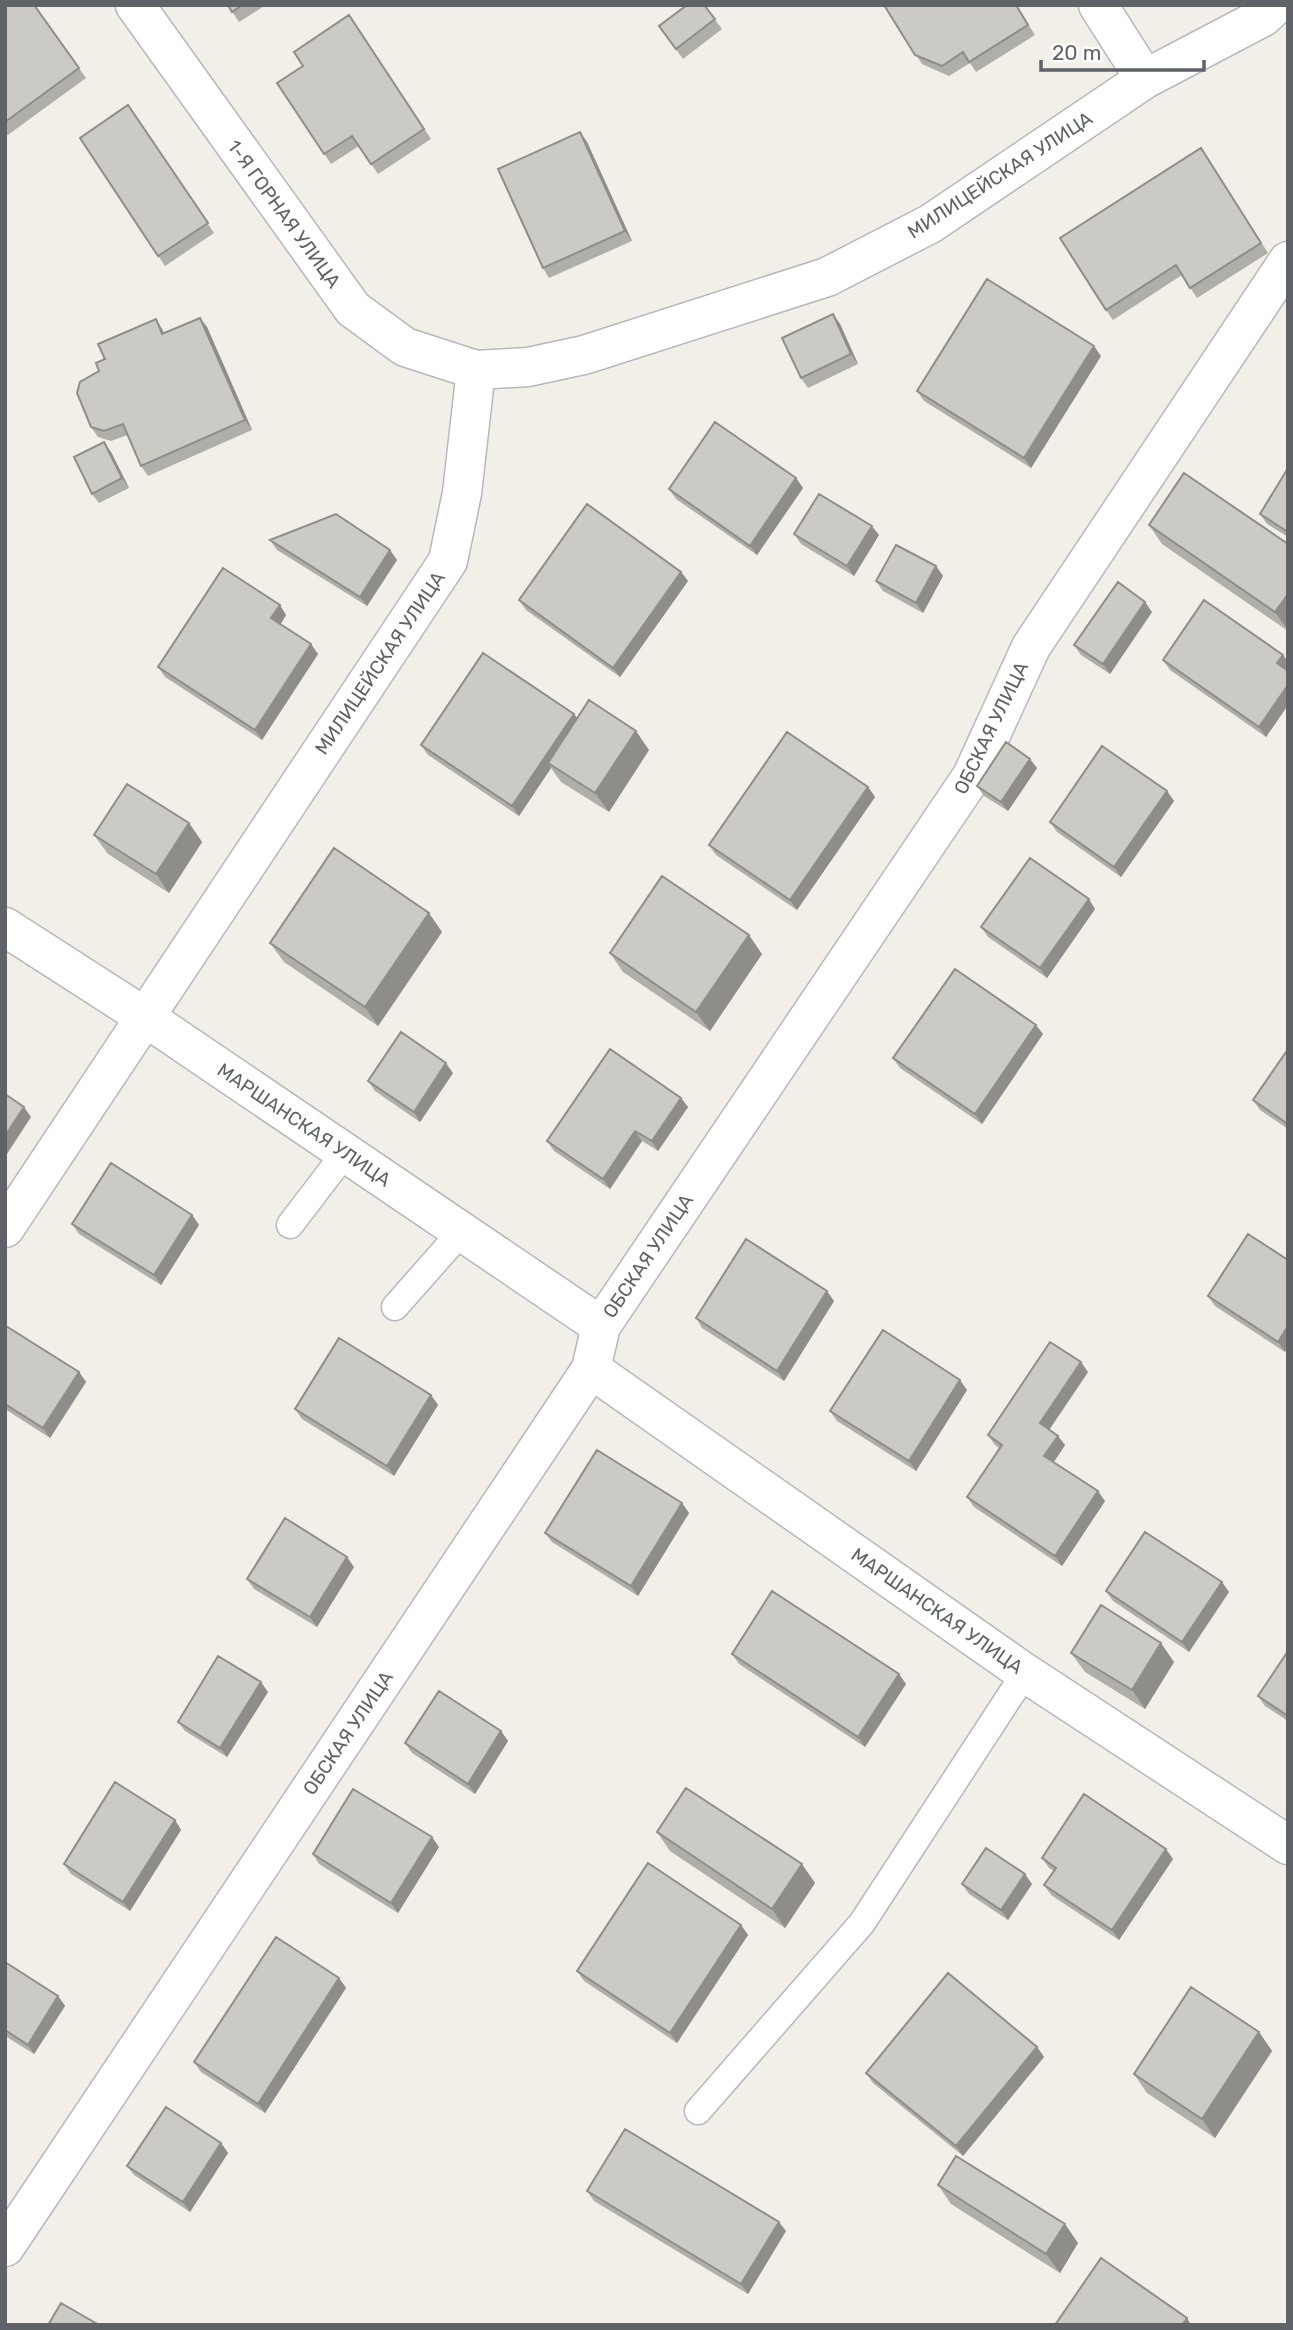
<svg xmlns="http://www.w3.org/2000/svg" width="1293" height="2330" font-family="Rubik,sans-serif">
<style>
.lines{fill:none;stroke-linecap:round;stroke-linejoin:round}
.service-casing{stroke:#b5b8bc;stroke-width:29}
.minor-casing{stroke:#b5b8bc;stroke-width:41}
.service{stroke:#fff;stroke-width:26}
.minor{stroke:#fff;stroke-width:38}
.wall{fill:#afaea9}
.shaded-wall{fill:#8f8d8a}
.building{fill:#cccac5;stroke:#8f8d8a;stroke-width:2}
.labels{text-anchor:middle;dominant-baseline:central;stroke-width:5;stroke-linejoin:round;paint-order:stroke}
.street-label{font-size:19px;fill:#5f6368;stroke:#fff}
</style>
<rect width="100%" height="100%" fill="#f1efe8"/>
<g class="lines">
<g class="service-casing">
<path id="service" d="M290 1225 345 1153
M395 1307 462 1231
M698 2111 862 1923 1025 1673"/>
</g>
<g class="minor-casing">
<path id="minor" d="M135 5 353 309 405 347 476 370
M1098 5 1145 79
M5 927 145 1017 601 1326
M5 1228 448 561 462 493 476 370 528 367 584 355 827 277 930 224 1145 79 1263 17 1276 5
M591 1369 1025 1673 1288 1845
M5 2247 591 1369 601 1326 972 776 1031 647 1288 261"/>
</g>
<use href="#service" class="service"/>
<use href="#minor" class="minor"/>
</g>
<path class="wall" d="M5 5H34L86 78 5 137Z
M228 5H266L239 22Z
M704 5 722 29 683 59 659 26Z
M884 5H1016L1035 35 976 72 970 63 949 76 922 64Z
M349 15 431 139 378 174 359 146 331 164 277 83 303 66Z
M128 105 214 233 165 266 80 138Z
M580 132 587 142 632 241 549 278 543 268Z
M1201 148 1268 253 1197 298 1182 275 1113 320 1106 310Z
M833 314 840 324 858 364 808 388 801 378Z
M200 318 207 327 252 430 148 476 141 466 128 435 111 441 98 437 91 427 99 371 105 359 156 319 164 333Z
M1101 356 1031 468 924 401 917 391Z
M111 452 129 488 99 503 92 494Z
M1288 468V537L1267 524 1260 514Z
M796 478 803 488 757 555 676 499 669 489Z
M1149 525 1288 544V631L1162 544Z
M794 534 879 535 854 576 801 544Z
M270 540 397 560 367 606 277 550Z
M936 566 943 576 923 613 883 591 876 581Z
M681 572 688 581 620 677 526 610 519 600Z
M1152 612 1110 674 1081 655 1074 645Z
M286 615 281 624 318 654 262 740 165 677 158 667Z
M1283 655 1288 662V668L1287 670 1288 671V705L1266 737 1170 670 1163 660Z
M574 714 577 718 649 750 609 812 561 782 551 768 519 816 428 755 421 745Z
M1037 768 1008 811 984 796 977 786Z
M868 787 875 797 797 910 716 855 709 845Z
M1167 791 1174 801 1121 877 1057 832 1050 822Z
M189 823 202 842 169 893 108 854 94 835Z
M1095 909 1047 978 988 937 981 927Z
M442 932 378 1026 284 962 270 943Z
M610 953 762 954 710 1031 623 972Z
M1043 1034 982 1124 900 1068 893 1058Z
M1288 1053V1129L1260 1110 1253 1100Z
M453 1073 420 1122 375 1091 368 1081Z
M681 1098 688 1107 658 1151 642 1141 610 1189 554 1151 547 1141Z
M192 1215 199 1225 161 1285 79 1234 72 1224Z
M1248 1234 1285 1352 1215 1306 1208 1296Z
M834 1301 784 1381 702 1328 696 1318Z
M5 1327 79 1372 86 1382 50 1438 5 1409Z
M1088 1372 1049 1430 1065 1445 1054 1462 1105 1501 1062 1566 974 1507 967 1497 999 1448 995 1445 988 1435Z
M967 1390 916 1471 837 1421 830 1411Z
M431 1395 438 1405 394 1476 302 1419 295 1409Z
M682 1503 689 1513 638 1596 552 1542 545 1533Z
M354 1567 317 1627 254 1589 247 1579Z
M1106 1591 1229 1592 1189 1652 1113 1601Z
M1288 1651V1721L1265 1706 1258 1696Z
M1071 1653 1174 1662 1145 1709 1085 1672Z
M732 1654 906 1684 865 1747 739 1664Z
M268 1692 227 1757 185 1731 178 1722Z
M501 1731 508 1741 475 1794 412 1753 405 1743Z
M175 1820 181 1830 130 1911 71 1874 64 1864Z
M657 1832 815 1883 785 1928 670 1851Z
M439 1847 398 1913 319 1864 313 1854Z
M1042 1858 1173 1859 1119 1940 1051 1895 1044 1885 1054 1871 1049 1868Z
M962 1884H1032L1008 1920 969 1894Z
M741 1925 748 1935 677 2043 584 1981 577 1971Z
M5 1962 58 1996 65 2006 34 2054 5 2036Z
M339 1978 346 1988 265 2113 201 2072 194 2062Z
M1259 2032 1272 2051 1215 2138 1147 2093 1134 2074Z
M1037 2047 1044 2057 963 2156 873 2083 866 2073Z
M221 2143 228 2153 190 2212 134 2175 127 2166Z
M938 2185 1078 2243 1060 2273 951 2204Z
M587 2191 786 2231 748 2294 594 2201Z"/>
<path class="shaded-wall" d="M580 132 587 142 632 241 625 231Z
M833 314 840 324 858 364 851 354Z
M200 318 207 327 252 430 245 420Z
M156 319 162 329 169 344 162 334Z
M1094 346 1101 356 1031 468 1024 458Z
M104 442 111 452 129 488 122 478Z
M796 478 803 488 757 555 750 546Z
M872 526 879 535 854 576 847 566Z
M390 550 397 560 367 606 360 597Z
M936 566 943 576 923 613 916 603Z
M681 572 688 581 620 677 613 668Z
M1288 594V630L1275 612Z
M1145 602 1152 612 1110 674 1103 664Z
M280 605 286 615 278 628 271 618Z
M311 644 318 654 262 740 255 730Z
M1283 655 1288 662V668L1284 673 1277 663Z
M1288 685V705L1266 737 1259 727Z
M574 714 581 724 548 763 551 768 519 816 512 806Z
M636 731 649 750 609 812 595 793Z
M1030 759 1037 768 1008 811 1001 802Z
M868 787 875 797 797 910 790 900Z
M1167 791 1174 801 1121 877 1114 867Z
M189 823 202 842 169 893 156 874Z
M1089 899 1095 909 1047 978 1040 968Z
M429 913 442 932 378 1026 365 1007Z
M749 935 762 954 710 1031 696 1012Z
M1036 1025 1043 1034 982 1124 975 1114Z
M446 1063 453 1073 420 1122 414 1112Z
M681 1098 688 1107 658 1151 652 1141Z
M24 1107 31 1117 5 1157V1136Z
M635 1131 642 1141 610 1189 603 1179Z
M192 1215 199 1225 161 1285 154 1275Z
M827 1291 834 1301 784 1381 777 1371Z
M1288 1326V1347L1285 1352 1278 1342Z
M1081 1362 1088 1372 1047 1433 1040 1423Z
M79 1372 86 1382 50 1438 43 1428Z
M960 1380 967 1390 916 1471 909 1461Z
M431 1395 438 1405 394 1476 387 1466Z
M1058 1436 1065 1445 1051 1466 1044 1456Z
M1098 1491 1105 1501 1062 1566 1055 1556Z
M682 1503 689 1513 638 1596 631 1586Z
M347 1557 354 1567 317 1627 310 1617Z
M1222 1582 1229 1592 1189 1652 1182 1642Z
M1161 1643 1174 1662 1145 1709 1132 1690Z
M899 1674 906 1684 865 1747 858 1737Z
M261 1682 268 1692 227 1757 220 1748Z
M501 1731 508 1741 475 1794 468 1784Z
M175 1820 181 1830 130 1911 123 1902Z
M432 1837 439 1847 398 1913 391 1903Z
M1166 1849 1173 1859 1119 1940 1112 1930Z
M802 1864 815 1883 785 1928 772 1909Z
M1025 1874 1032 1884 1008 1920 1001 1910Z
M741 1925 748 1935 677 2043 670 2033Z
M339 1978 346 1988 265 2113 258 2104Z
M58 1996 65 2006 34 2054 28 2045Z
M1259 2032 1272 2051 1215 2138 1202 2119Z
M1037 2047 1044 2057 963 2156 956 2146Z
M221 2143 228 2153 190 2212 183 2202Z
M779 2222 786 2231 748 2294 741 2284Z
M1065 2224 1078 2243 1060 2273 1046 2254Z
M1187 2318 1191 2325H1182Z"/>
<path class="building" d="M5 5H34L79 68 5 122Z
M228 5H242L232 12Z
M687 5H704L715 19 676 49 659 26Z
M884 5H1016L1028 25 969 62 963 52 942 66 915 55Z
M349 15 424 129 371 164 352 136 324 154 277 83 303 66 294 52Z
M128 105 208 223 158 256 80 138Z
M580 132 625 231 543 268 498 169Z
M1201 148 1261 243 1190 288 1176 265 1106 310 1060 238Z
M987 279 1094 346 1024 458 917 391Z
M833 314 851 354 801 378 782 338Z
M200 318 245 420 141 466 123 424 104 431 91 427 77 393 80 382 99 371 96 363 105 359 98 344 156 319 162 334Z
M715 422 796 478 750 546 669 489Z
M104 442 122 478 92 494 74 457Z
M1288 468V532L1260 514Z
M1184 473 1288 544V594L1275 612 1149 525Z
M819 494 872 526 847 566 794 534Z
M587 504 681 572 613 668 519 600Z
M336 514 390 550 360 597 270 540Z
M896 545 936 566 916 603 876 581Z
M223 568 280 605 271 618 311 644 255 730 158 667Z
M1118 582 1145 602 1103 664 1074 645Z
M1204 600 1283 655 1277 663 1288 671V685L1259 727 1163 660Z
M483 653 574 714 512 806 421 745Z
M589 700 636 731 595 793 548 763Z
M787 732 868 787 790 900 709 845Z
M1006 742 1030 759 1001 802 977 786Z
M1102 746 1167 791 1114 867 1050 822Z
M127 784 189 823 156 874 94 835Z
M334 848 429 913 365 1007 270 943Z
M1030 858 1089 899 1040 968 981 927Z
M662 876 749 935 696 1012 610 953Z
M955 969 1036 1025 975 1114 893 1058Z
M401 1032 446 1063 414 1112 368 1081Z
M610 1049 681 1098 652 1141 635 1131 603 1179 547 1141Z
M1286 1052 1288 1053V1124L1253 1100Z
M5 1094 24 1107 5 1136Z
M111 1163 192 1215 154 1275 72 1224Z
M1248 1234 1288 1260V1326L1278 1342 1208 1296Z
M746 1239 827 1291 777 1371 696 1318Z
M6 1326 79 1372 43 1428 5 1404V1327Z
M883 1330 960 1380 909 1461 830 1411Z
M339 1338 431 1395 387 1466 295 1409Z
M1050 1342 1081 1362 1040 1423 1058 1436 1044 1456 1098 1491 1055 1556 967 1497 1002 1445 988 1435Z
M597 1450 682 1503 631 1586 545 1533Z
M285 1518 347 1557 310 1617 247 1579Z
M1145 1532 1222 1582 1182 1642 1106 1591Z
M772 1591 899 1674 858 1737 732 1654Z
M1101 1605 1161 1643 1132 1690 1071 1653Z
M1288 1651V1716L1258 1696Z
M218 1656 261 1682 220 1748 178 1722Z
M439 1691 501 1731 468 1784 405 1743Z
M115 1782 175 1820 123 1902 64 1864Z
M686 1788 802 1864 772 1909 657 1832Z
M353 1789 432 1837 391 1903 313 1854Z
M1084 1794 1166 1849 1112 1930 1044 1885 1056 1868 1042 1858Z
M986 1848 1025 1874 1001 1910 962 1884Z
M648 1863 741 1925 670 2033 577 1971Z
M276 1937 339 1978 258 2104 194 2062Z
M5 1962 58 1996 28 2045 5 2030Z
M948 1973 1037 2047 956 2146 866 2073Z
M1191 1987 1259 2032 1202 2119 1134 2074Z
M166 2107 221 2143 183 2202 127 2166Z
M625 2129 779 2222 741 2284 587 2191Z
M956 2156 1065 2224 1046 2254 938 2185Z
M1101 2258 1187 2318 1182 2325H1055Z
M61 2303 99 2325H48Z"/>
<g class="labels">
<g class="street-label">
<text transform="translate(1000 175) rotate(-33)">МИЛИЦЕЙСКАЯ УЛИЦА</text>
<text transform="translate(284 214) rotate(54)">1-Я ГОРНАЯ УЛИЦА</text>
<text transform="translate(380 663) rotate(-56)">МИЛИЦЕЙСКАЯ УЛИЦА</text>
<text transform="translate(991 728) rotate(-64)">ОБСКАЯ УЛИЦА</text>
<text transform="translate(304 1125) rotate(34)">МАРШАНСКАЯ УЛИЦА</text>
<text transform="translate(648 1256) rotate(-56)">ОБСКАЯ УЛИЦА</text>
<text transform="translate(937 1611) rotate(35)">МАРШАНСКАЯ УЛИЦА</text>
<text transform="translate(348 1733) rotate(-56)">ОБСКАЯ УЛИЦА</text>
</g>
</g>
<rect width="1293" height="2330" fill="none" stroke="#5f6368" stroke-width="14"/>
<path d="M1041 60v10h163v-10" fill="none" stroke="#5f6368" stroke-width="3.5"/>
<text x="1052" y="60" font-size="21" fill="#5f6368" stroke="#ffffff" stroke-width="5" paint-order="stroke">20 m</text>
</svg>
